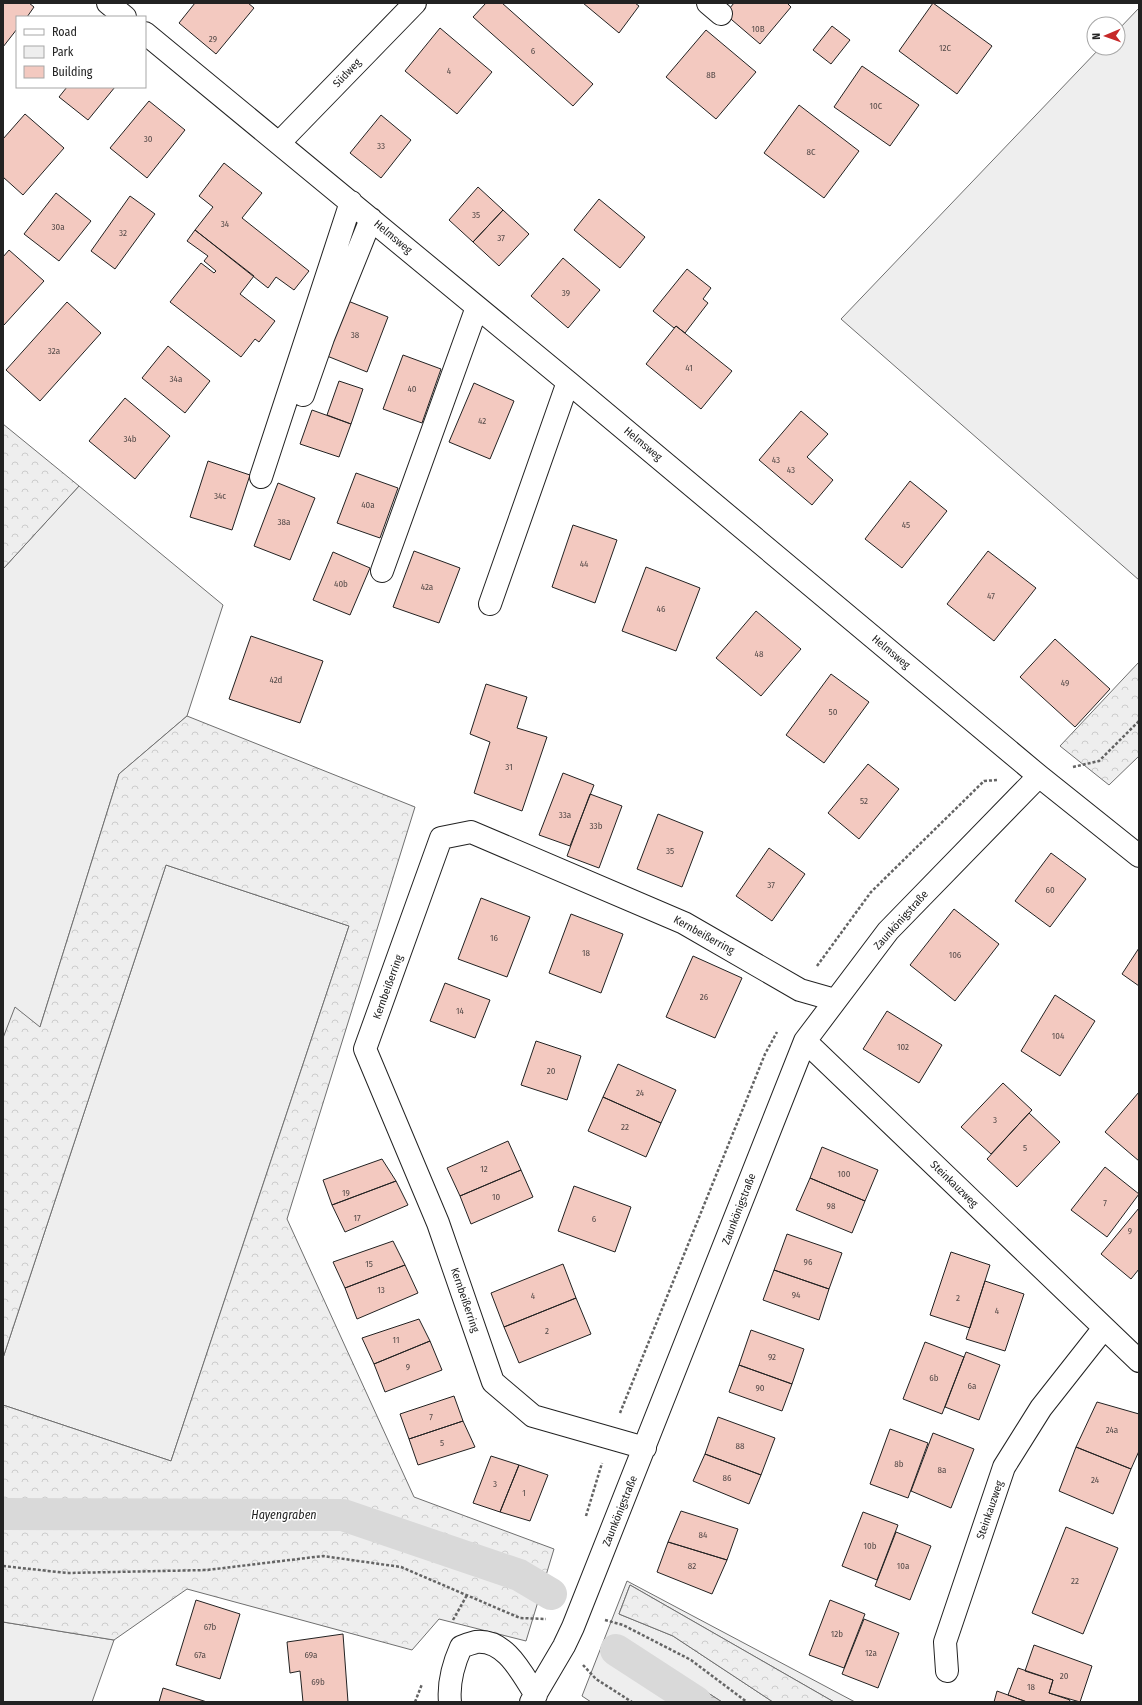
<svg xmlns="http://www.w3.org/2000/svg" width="1142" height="1705" font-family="'Fira Sans Condensed',sans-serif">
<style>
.green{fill:#eee;stroke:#6f6f6f}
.forest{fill:url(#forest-crowns);stroke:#6f6f6f}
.water{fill:url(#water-rules);stroke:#6f6f6f}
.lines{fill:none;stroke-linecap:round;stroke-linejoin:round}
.canal{stroke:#d9d9d9;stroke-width:32}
.building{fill:#f3c9c0;stroke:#222}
.minor-casing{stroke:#222;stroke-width:24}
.path{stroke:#646464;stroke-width:2.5;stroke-dasharray:3 2;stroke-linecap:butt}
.minor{stroke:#fff;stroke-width:22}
.labels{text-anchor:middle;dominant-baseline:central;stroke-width:3;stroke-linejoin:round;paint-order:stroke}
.number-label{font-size:9px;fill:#564c4a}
.street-label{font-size:11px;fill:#222;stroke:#fff}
.water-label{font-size:12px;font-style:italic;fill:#222;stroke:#fff}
</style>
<defs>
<pattern id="forest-crowns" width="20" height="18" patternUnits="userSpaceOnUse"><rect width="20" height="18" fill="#eee"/><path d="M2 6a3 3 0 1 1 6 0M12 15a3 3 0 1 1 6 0" fill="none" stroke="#ccc"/></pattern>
<pattern id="water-rules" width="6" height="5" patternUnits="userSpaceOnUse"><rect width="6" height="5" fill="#d9d9d9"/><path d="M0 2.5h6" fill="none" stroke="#bababa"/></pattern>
</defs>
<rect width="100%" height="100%" fill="#fff"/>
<path class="green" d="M1139 8V580L841 319 1100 48H1118V30Z
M79 486 223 605 187 716 119 774 40 1027 3 1038V569Z
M166 865 349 926 171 1461 3 1405V1358Z
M627 1581 855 1702H834L630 1585 619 1614 673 1636 773 1702H722L682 1676 633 1658 632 1666 643 1676 651 1680 679 1702H591L582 1696Z
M3 1622 114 1640 92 1702H3Z"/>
<path class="forest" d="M3 424 79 486 3 569Z
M1139 662V756L1109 785 1060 746Z
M187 716 415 807 287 1219 414 1497 554 1549 526 1641 439 1619 412 1650 187 1589 114 1640 3 1622V1405L171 1461 349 926 166 865 3 1358V1038L15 1007 40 1027 119 774Z
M630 1585 834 1702H773L673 1636 619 1614Z"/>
<path class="water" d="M633 1658 682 1676 722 1702H679L651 1680 643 1676 632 1666Z"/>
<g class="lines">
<path class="canal" d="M3 1514 343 1515 519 1575 551 1594
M616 1650 696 1702"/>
</g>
<path class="building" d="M3 3H29L34 7 27 17H17V29L3 47Z
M195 3H248L254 8 216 54 179 23Z
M486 3H502L593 84 573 106 473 17Z
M583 3H635L639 6 619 33Z
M734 3H787L791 7 760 44 725 14Z
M933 3 992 46 957 94 899 51Z
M832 26 850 40 831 64 813 50Z
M440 28 492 72 457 114 405 71Z
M706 30 756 72 716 119 666 77Z
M862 66 919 105 890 146 834 107Z
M67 87H115L88 120 59 97Z
M149 101 185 130 147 178 110 148Z
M799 105 859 151 824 198 764 153Z
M25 114 64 148 23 195 3 177V139Z
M381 115 411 140 381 178 350 153Z
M224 163 262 193 242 218 309 271 294 290 276 277 268 288 195 230 213 207 199 196Z
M478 187 503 210 473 242 449 220Z
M56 193 91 221 59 261 24 234Z
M130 196 155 214 115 269 91 251Z
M599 199 645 237 620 268 574 230Z
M503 210 529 234 499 266 473 242Z
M195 230 254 276 240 294 275 321 259 342 255 339 241 357 170 302 201 263 214 273 216 271 204 261 208 256 187 241Z
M9 250 44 281 4 325 3 324V257Z
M563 258 600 290 568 328 531 296Z
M687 269 711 288 703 299 708 303 685 333 676 326 674 328 653 311Z
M343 299 388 317 367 372 322 354Z
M67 302 101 333 40 401 6 370Z
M676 326 732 371 701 409 646 364Z
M168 346 210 381 185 413 142 378Z
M403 355 441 369 422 423 383 409Z
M339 381 363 389 351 424 327 415Z
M474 383 514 401 490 459 449 442Z
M125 398 170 436 135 479 89 441Z
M312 410 351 424 339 457 300 444Z
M801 411 828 434 807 457 833 480 812 505 759 460Z
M208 461 250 475 232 530 190 517Z
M356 473 398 488 380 538 337 523Z
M910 481 947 511 902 568 865 539Z
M278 483 315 498 290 560 254 546Z
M573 525 617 540 595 603 552 587Z
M414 551 460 568 439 623 393 607Z
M988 551 1036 588 994 641 947 604Z
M333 552 370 568 350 615 313 600Z
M646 567 700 588 676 651 622 631Z
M756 611 801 649 761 696 716 658Z
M251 636 323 661 300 723 229 699Z
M1055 639 1110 689 1075 727 1020 677Z
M831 674 869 702 824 763 786 735Z
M486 684 527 697 517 728 547 737 522 811 474 793 490 742 470 734Z
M868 764 899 789 859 839 828 813Z
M563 773 594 785 570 846 539 835Z
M590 794 622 806 599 868 567 856Z
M658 814 703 832 682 887 637 869Z
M769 848 805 874 772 921 736 896Z
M1051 853 1086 879 1050 927 1015 901Z
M481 898 530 917 507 977 458 959Z
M954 909 999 944 955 1001 910 965Z
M571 914 623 934 601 993 549 973Z
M1139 948V986L1122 974Z
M693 956 742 978 715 1038 666 1017Z
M445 983 490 1000 475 1038 430 1021Z
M1055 995 1095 1021 1060 1076 1021 1051Z
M887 1011 942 1045 919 1083 863 1049Z
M536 1041 581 1056 567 1100 521 1085Z
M618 1064 676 1090 661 1123 603 1097Z
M1003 1083 1032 1110 991 1154 961 1127Z
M1139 1092V1161L1105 1132Z
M603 1097 661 1123 646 1157 588 1131Z
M1029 1113 1060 1142 1017 1187 987 1159Z
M508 1141 521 1170 460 1196 447 1168Z
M822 1147 878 1170 865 1201 810 1178Z
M382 1159 396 1181 332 1205 323 1180Z
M1105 1167 1139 1194 1107 1237 1071 1210Z
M521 1170 533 1197 471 1224 460 1196Z
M810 1178 865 1201 852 1233 796 1210Z
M396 1181 408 1205 345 1232 332 1205Z
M574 1186 631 1207 615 1252 558 1231Z
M1139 1208V1269L1131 1279 1101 1254Z
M787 1234 842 1253 829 1289 774 1270Z
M393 1241 405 1265 345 1288 333 1262Z
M951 1252 990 1265 970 1328 930 1315Z
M563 1264 576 1298 504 1327 491 1293Z
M405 1265 418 1293 357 1319 345 1288Z
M774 1270 829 1289 819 1320 763 1300Z
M985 1281 1024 1294 1005 1351 966 1339Z
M576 1298 591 1334 519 1363 504 1327Z
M419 1319 430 1341 374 1364 362 1338Z
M751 1330 804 1349 792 1384 739 1365Z
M430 1341 442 1370 385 1392 374 1364Z
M925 1342 964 1357 942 1414 903 1399Z
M966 1352 1000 1365 979 1420 945 1407Z
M739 1365 792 1384 782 1411 729 1392Z
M454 1396 463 1421 409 1439 400 1414Z
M1097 1402 1139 1414V1451L1131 1469 1076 1447Z
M718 1417 775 1438 761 1475 705 1454Z
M463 1421 475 1447 418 1465 409 1439Z
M890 1429 928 1443 908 1498 870 1484Z
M933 1433 974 1449 951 1508 911 1491Z
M1076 1447 1131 1469 1113 1514 1059 1491Z
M705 1454 761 1475 749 1504 693 1481Z
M491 1456 519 1465 500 1512 473 1503Z
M519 1465 548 1475 530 1521 500 1512Z
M681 1511 738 1529 727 1560 668 1542Z
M863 1512 898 1525 877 1580 842 1566Z
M1066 1527 1118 1548 1083 1634 1032 1613Z
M896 1532 931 1546 910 1600 875 1586Z
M668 1542 727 1560 712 1594 657 1572Z
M196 1600 240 1614 220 1679 176 1665Z
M830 1600 865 1614 844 1668 809 1655Z
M864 1619 899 1633 878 1688 842 1674Z
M343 1634 348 1702H303L300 1671 290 1673 287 1642Z
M1034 1645 1092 1666 1080 1702 1049 1693 1053 1680 1025 1671Z
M1018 1668 1053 1680 1049 1693 1070 1700 1069 1702H1027L1008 1695Z
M163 1688 207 1702H159Z
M997 1691 1008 1695 1027 1702H994Z"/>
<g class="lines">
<g class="minor-casing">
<path id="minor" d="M108 3 125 17
M708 3 721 14
M145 33 568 382 1039 776 1139 856
M279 143 415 3
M303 395 323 338 371 219
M261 477 351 202
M382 571 477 307
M490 604 568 382
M805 1041 1139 1361
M645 1448 533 1416 493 1382 438 1223 365 1049 441 838 471 832 684 923 800 990 835 1000
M947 1671 945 1642 1004 1467 1041 1408 1104 1328
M450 1702C448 1682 453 1665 461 1647 466 1645 472 1643 476 1642 506 1639 522 1674 536 1695
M531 1702 564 1646 573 1627 805 1041 888 931 1039 776"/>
</g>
<path class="path" d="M1073 767 1099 761 1139 721
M817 966 871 892 984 781 997 780
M620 1413 765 1054 777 1032
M586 1516 602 1463
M3 1566 67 1573 207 1570 323 1556 401 1567 520 1618 546 1619
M453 1620 467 1595
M605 1620 623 1625 691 1660 747 1702
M583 1665 596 1679 632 1702
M415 1702 422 1684"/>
<use href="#minor" class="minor"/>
</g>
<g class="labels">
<g class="number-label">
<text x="758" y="29">10B</text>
<text x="213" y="39">29</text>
<text x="945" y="48">12C</text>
<text x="533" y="51">6</text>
<text x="449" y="71">4</text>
<text x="711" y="75">8B</text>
<text x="876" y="106">10C</text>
<text x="148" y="139">30</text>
<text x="381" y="146">33</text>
<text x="811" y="152">8C</text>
<text x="476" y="215">35</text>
<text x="225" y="224">34</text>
<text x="58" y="227">30a</text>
<text x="123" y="233">32</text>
<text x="501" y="238">37</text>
<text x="566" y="293">39</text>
<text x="355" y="335">38</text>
<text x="54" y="351">32a</text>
<text x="689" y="368">41</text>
<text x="176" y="379">34a</text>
<text x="412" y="389">40</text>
<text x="482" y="421">42</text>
<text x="130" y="439">34b</text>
<text x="776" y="460">43</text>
<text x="791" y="470">43</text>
<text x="220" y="496">34c</text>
<text x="368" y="505">40a</text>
<text x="284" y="522">38a</text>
<text x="906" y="525">45</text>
<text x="584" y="564">44</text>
<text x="341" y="584">40b</text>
<text x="427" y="587">42a</text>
<text x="991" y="596">47</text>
<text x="661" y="609">46</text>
<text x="759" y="654">48</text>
<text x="276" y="680">42d</text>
<text x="1065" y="683">49</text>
<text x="833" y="712">50</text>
<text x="509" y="767">31</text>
<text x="864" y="801">52</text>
<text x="565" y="815">33a</text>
<text x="596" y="826">33b</text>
<text x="670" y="851">35</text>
<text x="771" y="885">37</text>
<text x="1050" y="890">60</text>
<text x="494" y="938">16</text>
<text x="586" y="953">18</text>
<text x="955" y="955">106</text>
<text x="704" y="997">26</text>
<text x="460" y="1011">14</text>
<text x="1058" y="1036">104</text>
<text x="903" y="1047">102</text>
<text x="551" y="1071">20</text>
<text x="640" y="1093">24</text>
<text x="995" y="1120">3</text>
<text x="625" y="1127">22</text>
<text x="1025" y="1148">5</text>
<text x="484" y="1169">12</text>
<text x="844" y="1174">100</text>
<text x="346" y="1193">19</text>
<text x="496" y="1197">10</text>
<text x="1105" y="1203">7</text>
<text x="831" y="1206">98</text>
<text x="357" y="1218">17</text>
<text x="594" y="1219">6</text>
<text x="1130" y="1231">9</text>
<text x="808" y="1262">96</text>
<text x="369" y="1264">15</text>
<text x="381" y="1290">13</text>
<text x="796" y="1295">94</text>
<text x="533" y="1296">4</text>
<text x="958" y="1298">2</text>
<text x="997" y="1311">4</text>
<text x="547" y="1331">2</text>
<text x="396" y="1340">11</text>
<text x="772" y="1357">92</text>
<text x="408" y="1367">9</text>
<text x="934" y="1378">6b</text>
<text x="972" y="1386">6a</text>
<text x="760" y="1388">90</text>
<text x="431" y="1417">7</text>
<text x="1112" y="1430">24a</text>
<text x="442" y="1443">5</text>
<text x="740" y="1446">88</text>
<text x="899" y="1464">8b</text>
<text x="942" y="1470">8a</text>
<text x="727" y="1478">86</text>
<text x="1095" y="1480">24</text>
<text x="495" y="1484">3</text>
<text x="524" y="1493">1</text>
<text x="703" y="1535">84</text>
<text x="870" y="1546">10b</text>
<text x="692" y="1566">82</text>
<text x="903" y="1566">10a</text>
<text x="1075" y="1581">22</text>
<text x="210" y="1627">67b</text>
<text x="837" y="1634">12b</text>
<text x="871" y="1653">12a</text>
<text x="200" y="1655">67a</text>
<text x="311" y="1655">69a</text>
<text x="1064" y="1676">20</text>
<text x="318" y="1682">69b</text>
<text x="1031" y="1687">18</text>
</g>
<g class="street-label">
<text transform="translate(347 73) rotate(-46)">Südweg</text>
<text transform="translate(393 237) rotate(40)">Helmsweg</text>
<text transform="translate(643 444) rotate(40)">Helmsweg</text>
<text transform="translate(891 652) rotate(40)">Helmsweg</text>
<text transform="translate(901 920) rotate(-48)">Zaunkönigstraße</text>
<text transform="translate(704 935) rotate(29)">Kernbeißerring</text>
<text transform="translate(388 987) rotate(-70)">Kernbeißerring</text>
<text transform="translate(954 1184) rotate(44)">Steinkauzweg</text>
<text transform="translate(739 1209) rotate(-69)">Zaunkönigstraße</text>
<text transform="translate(465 1300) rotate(71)">Kernbeißerring</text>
<text transform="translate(990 1510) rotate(-71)">Steinkauzweg</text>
<text transform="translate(620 1511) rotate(-68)">Zaunkönigstraße</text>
</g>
<g class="water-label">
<text x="284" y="1515">Hayengraben</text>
</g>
</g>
<rect width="1142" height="1705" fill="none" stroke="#222222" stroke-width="8"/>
<rect x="16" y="16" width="130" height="72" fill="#ffffff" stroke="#a7a7a7"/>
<rect x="24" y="29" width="20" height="6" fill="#ffffff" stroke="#a7a7a7"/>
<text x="52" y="36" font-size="12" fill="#222222">Road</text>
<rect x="24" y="46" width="20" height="12" fill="#eeeeee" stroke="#a7a7a7"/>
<text x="52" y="56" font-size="12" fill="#222222">Park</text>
<rect x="24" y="66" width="20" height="12" fill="#f3c9c0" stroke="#a7a7a7"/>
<text x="52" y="76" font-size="12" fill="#222222">Building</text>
<g transform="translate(1106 36) rotate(268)"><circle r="19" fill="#ffffff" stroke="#a7a7a7"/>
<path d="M0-3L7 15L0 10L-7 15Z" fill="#c62828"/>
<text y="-6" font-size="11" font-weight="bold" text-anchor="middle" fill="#222222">N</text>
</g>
</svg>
